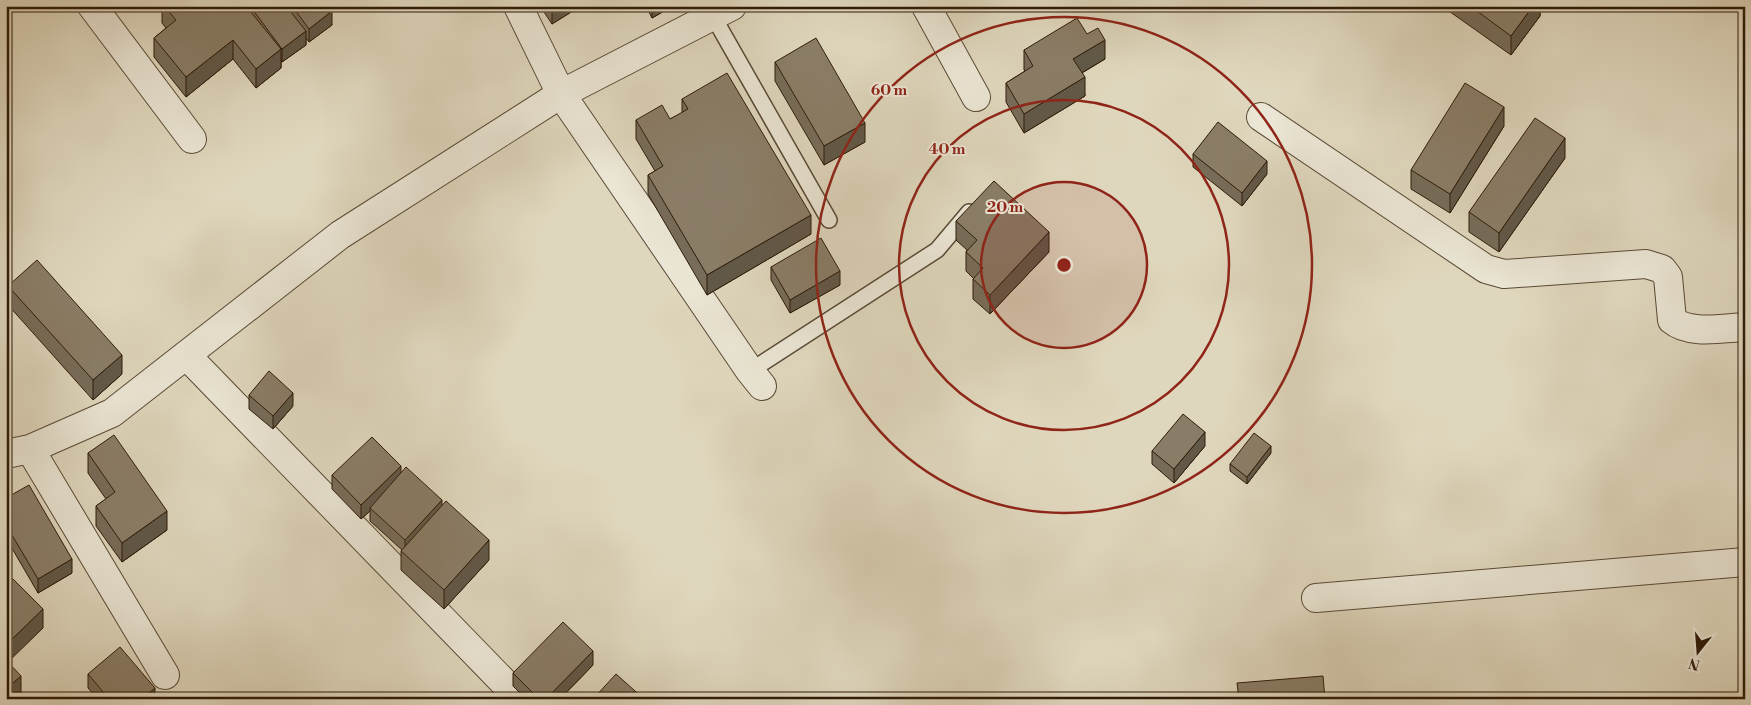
<svg xmlns="http://www.w3.org/2000/svg" width="1751" height="705" font-family="'Libre Bodoni',serif">
<style>
.lines{fill:none;stroke-linecap:round;stroke-linejoin:round}
.service-casing{stroke:#5a4a36;stroke-width:18}
.minor-casing{stroke:#5a4a36;stroke-width:30}
.service{stroke:#eae5d4;stroke-width:15}
.minor{stroke:#eae5d4;stroke-width:28}
.wall{fill:#776c59;stroke:#2e1b09}
.shaded-wall{fill:#615848;stroke:#2e1b09}
.building{fill:#8a7d67;stroke:#2e1b09}
.ring{fill:none;stroke:#8f2418;stroke-width:2.5}
.centre{fill:#8f2418;stroke:#eae5d4;stroke-width:2.5}
.ring-label{font-size:15px;text-anchor:middle;font-weight:bold;fill:#8f2418;stroke:#eae5d4;stroke-width:4;stroke-linejoin:round;paint-order:stroke}
</style>
<rect width="100%" height="100%" fill="#dfd7bd"/>
<filter id="stains"><feTurbulence type="fractalNoise" baseFrequency=".004" numOctaves="4"/><feColorMatrix values="0 0 0 0 .2 0 0 0 0 .09 0 0 0 0 .02 0 0 0 .5 -.17"/></filter>
<radialGradient id="worn" r=".72"><stop offset=".6" stop-color="#630" stop-opacity="0"/><stop offset="1" stop-color="#630" stop-opacity=".3"/></radialGradient>
<g class="lines">
<g class="service-casing">
<path id="service" d="M713 16 829 220
M750 371 937 250 969 212"/>
</g>
<g class="minor-casing">
<path id="minor" d="M92 6 192 139
M518 6 561 94 750 371 762 386
M926 6 976 97
M1261 117 1486 269 1504 274 1646 264 1662 269 1668 277 1672 320C1690 335 1722 328 1745 327
M186 355 520 699
M30 449 165 675
M6 454 30 449 112 413 340 235 561 94 732 6
M1316 598 1745 562"/>
</g>
<use href="#service" class="service"/>
<use href="#minor" class="minor"/>
</g>
<path class="wall" d="M162 6H328L332 25 309 42 306 38V45L282 62 281 60V68L256 88 233 59 186 97 154 57V38L166 28 162 23Z
M540 6H576V9L552 24Z
M646 6H673L652 18Z
M1446 6H1540V16L1511 55 1446 9Z
M1087 34 1105 59 1082 73 1085 96 1024 133 1006 102V83L1025 71 1024 70V50Z
M775 62 865 142 824 165 775 81Z
M682 99 811 234 707 295 648 194V175L655 171 636 139V120L670 119 682 113Z
M1504 126 1450 213 1411 189V170Z
M1193 154 1267 174 1242 206 1193 167Z
M1565 158 1499 252 1469 232V212Z
M956 221 1049 252 990 314 973 299V279H974L966 271V252L967 250 956 240Z
M771 267 840 285 790 313 771 280Z
M8 286 122 374 93 400 8 305Z
M249 395 293 406 273 429 249 409Z
M1205 446 1174 483 1152 464V451Z
M88 453 167 530 122 562 96 526V506L106 499 88 473Z
M1271 453 1247 484 1230 471V464Z
M401 473 442 506 489 560 444 609 401 570V551L402 550 370 521V511L361 519 332 489V475Z
M6 498 72 573 38 593 6 538Z
M593 665 560 699H526L513 686V673Z
M88 674 155 699H98L88 688Z"/>
<path class="shaded-wall" d="M558 6H576V9L552 24V10Z
M652 6H673L652 18Z
M1533 6H1540V16L1511 55V36Z
M332 11V25L309 42V29Z
M306 31V45L282 62V49Z
M233 40V59L186 97V77Z
M1105 40V59L1073 78V59Z
M281 49V68L256 88V69Z
M1085 77V96L1024 133V114Z
M1504 107V126L1450 213V194Z
M865 123V142L824 165V146Z
M1565 138V158L1499 252V233Z
M1267 161V174L1242 206V193Z
M811 215V234L707 295V275Z
M1049 232V252L990 314V295Z
M840 271V285L790 313V300Z
M122 355V374L93 400V380Z
M293 393V406L273 429V416Z
M1205 432V446L1174 483V469Z
M1271 446V453L1247 484V477Z
M401 466V480L370 508V511L361 519V505Z
M442 500V513L405 554V540Z
M167 511V530L122 562V543Z
M489 540V560L444 609V590Z
M72 559V573L38 593V579Z
M43 609V628L6 664V645Z
M593 651V665L560 699H546Z
M21 676V695L17 699H6V689Z
M155 688V699H142Z"/>
<path class="building" d="M164 6H246L281 49 256 69 233 40 186 77 154 38 176 20Z
M250 6H286L306 31 282 49Z
M292 6H328L332 11 309 29Z
M549 6H558L552 10Z
M1470 6H1533L1511 36Z
M1077 18 1087 34 1098 28 1105 40 1073 59 1085 77 1024 114 1006 83 1033 66 1024 50Z
M816 38 865 123 824 146 775 62Z
M727 73 811 215 707 275 648 175 663 166 636 120 662 105 670 119 688 109 682 99Z
M1465 83 1504 107 1450 194 1411 170Z
M1535 118 1565 138 1499 233 1469 212Z
M1218 122 1267 161 1242 193 1193 154Z
M994 181 1049 232 990 295 973 279 983 268 966 252 977 240 956 221Z
M821 238 840 271 790 300 771 267Z
M37 260 122 355 93 380 8 286Z
M269 371 293 393 273 416 249 395Z
M1183 414 1205 432 1174 469 1152 451Z
M1254 433 1271 446 1247 477 1230 464Z
M114 435 167 511 122 543 96 506 115 492 88 453Z
M372 437 401 466 361 505 332 475Z
M406 467 442 500 405 540 370 508Z
M29 485 72 559 38 579 6 525V498Z
M446 501 489 540 444 590 401 551Z
M6 572 43 609 6 645Z
M563 622 593 651 546 699H539L513 673Z
M120 647 155 688 142 699H109L88 674Z
M6 660 21 676 6 689Z
M616 674 644 699H593Z
M1323 676 1325 699H1239L1237 683Z
M69 694 73 699H64Z"/>
<circle cx="1064" cy="265" r="83" fill="#8f2418" fill-opacity=".12"/>
<g class="ring">
<circle cx="1064" cy="265" r="83"/>
<circle cx="1064" cy="265" r="165"/>
<circle cx="1064" cy="265" r="248"/>
</g>
<circle cx="1064" cy="265" r="8" class="centre"/>
<g class="ring-label">
<text x="889" y="95">60 m</text>
<text x="947" y="154">40 m</text>
<text x="1005" y="212">20 m</text>
</g>
<rect width="1751" height="705" fill="none" stroke="#dfd7bd" stroke-width="25"/>
<rect x="8" y="8" width="1736" height="690" fill="none" stroke="#2e1b09" stroke-width="2.5"/>
<rect x="12" y="12" width="1726" height="680" fill="none" stroke="#2e1b09"/>
<g transform="translate(1698 652) rotate(197)" stroke="#eae5d4" stroke-width="4" paint-order="stroke">
<path d="M0-4L9 19L0 12L-9 19Z" fill="#2e1b09"/>
<text y="-8" font-size="14" font-weight="bold" text-anchor="middle" fill="#2e1b09">N</text>
</g>
<rect width="100%" height="100%" filter="url(#stains)"/>
<rect width="100%" height="100%" fill="url(#worn)"/>
</svg>
